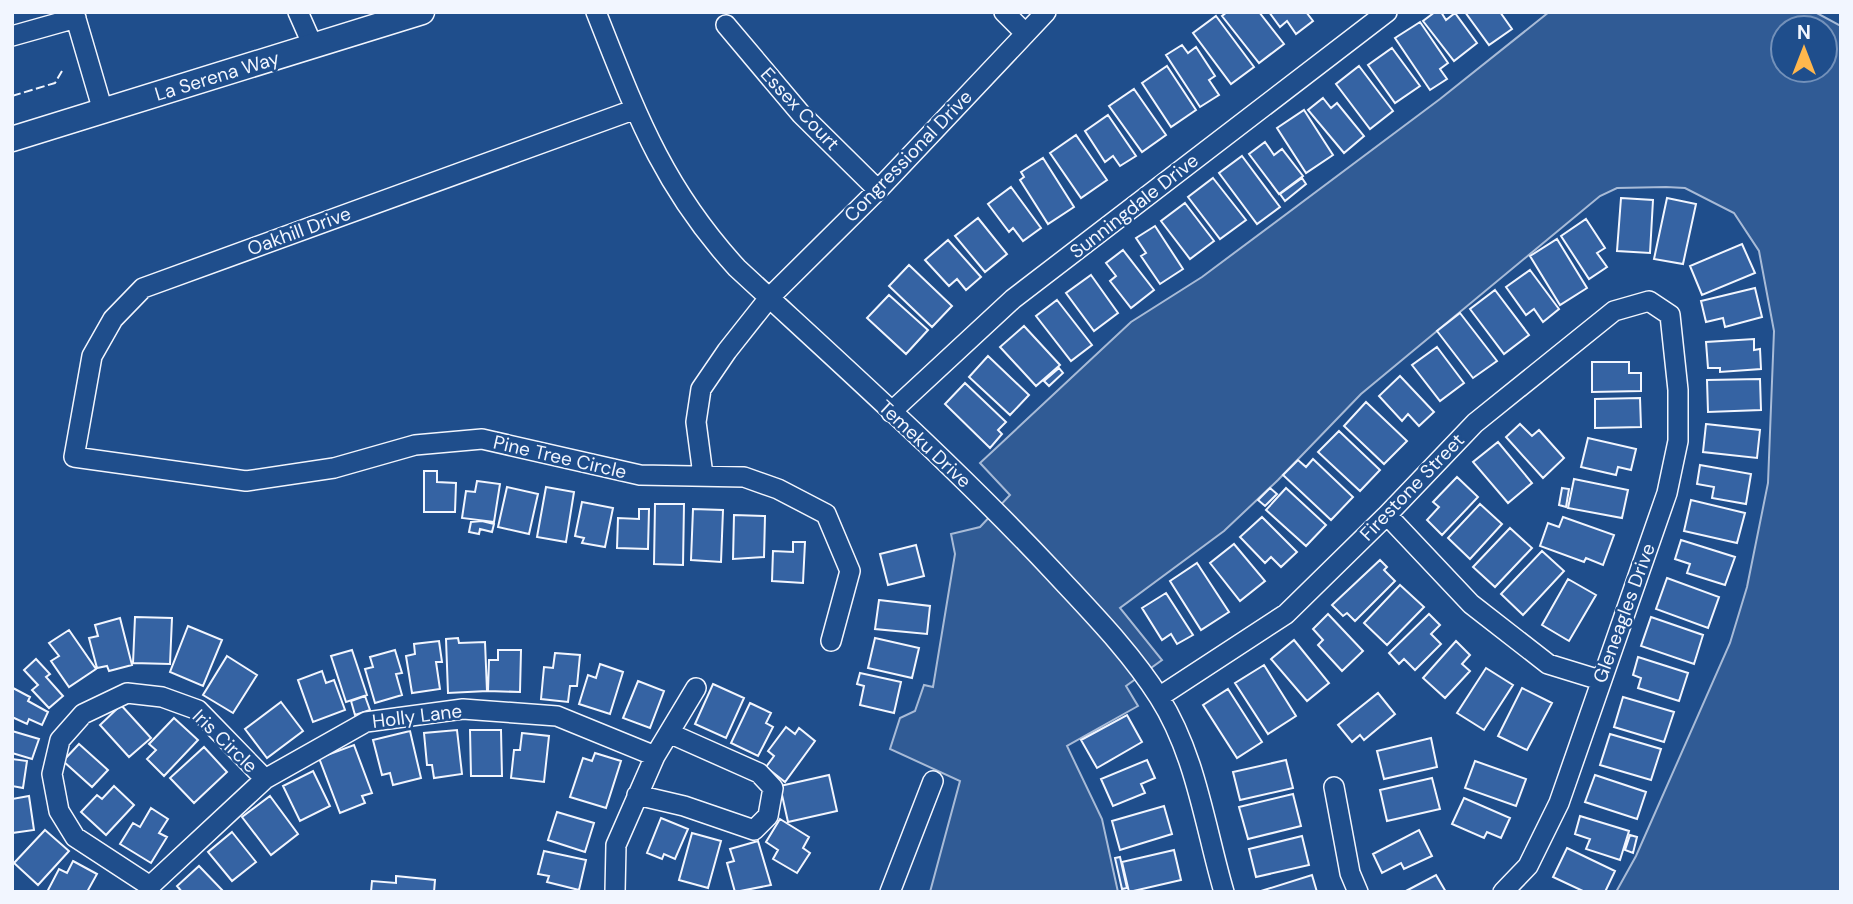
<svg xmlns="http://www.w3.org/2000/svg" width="1853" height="904" font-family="'DM Sans',sans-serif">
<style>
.built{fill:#305b95;stroke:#a8bbd7;stroke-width:2;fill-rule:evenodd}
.building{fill:#3563a3;stroke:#f2f6ff;stroke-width:2}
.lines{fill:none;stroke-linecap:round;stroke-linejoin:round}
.minor-casing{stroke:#f2f6ff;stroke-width:22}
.major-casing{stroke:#f2f6ff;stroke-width:27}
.minor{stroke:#1f4e8c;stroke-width:19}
.major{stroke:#1f4e8c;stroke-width:24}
.fence{stroke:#f2f6ff;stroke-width:2;stroke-dasharray:9 3.5;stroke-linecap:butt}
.labels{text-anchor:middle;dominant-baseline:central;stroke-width:5;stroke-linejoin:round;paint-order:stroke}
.street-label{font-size:19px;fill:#f2f6ff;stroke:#1f4e8c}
</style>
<rect width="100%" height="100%" fill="#1f4e8c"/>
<path class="built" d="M1549 12H1815L1841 26V892H1616L1636 856 1730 643 1747 587 1768 483 1774 331 1759 251 1734 213 1685 188 1666 187 1617 188 1600 196 1361 394 1278 480 1224 531 1120 608 1162 660 1126 686 1138 706 1067 746 1102 819 1118 892H930L960 781 890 749 900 718 915 711 924 685 933 687 955 554 951 534 980 527 1010 495 980 463 1131 322 1202 277 1440 99ZM1783 28H1825V70H1783Z"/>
<path class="building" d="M1227 12H1259L1284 44 1259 63 1222 16Z
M1269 12H1306L1313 21 1296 34 1287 21 1280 27Z
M1435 12H1441L1446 20 1455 13 1477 43 1454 61 1423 21Z
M1465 12H1500L1512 29 1489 45Z
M1216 16 1254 67 1231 84 1193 33Z
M1420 22 1448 63 1440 69 1447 79 1430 90 1395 38Z
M1182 45 1188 53 1196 47 1215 76 1209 80 1219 95 1200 107 1166 55Z
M1392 48 1420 86 1395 103 1368 65Z
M1167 66 1196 110 1171 127 1142 83Z
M1359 66 1393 111 1370 129 1336 84Z
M1134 89 1166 135 1142 152 1109 106Z
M1323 98 1331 108 1337 103 1364 136 1344 153 1308 110Z
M1304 110 1333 155 1306 173 1277 128Z
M1108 115 1136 156 1120 166 1113 156 1105 162 1085 131Z
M1076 135 1107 180 1081 198 1050 153Z
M1265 142 1274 155 1282 149 1303 176 1279 194 1249 154Z
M1242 156 1280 207 1257 224 1219 173Z
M1043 158 1074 207 1048 224 1020 180 1024 177 1021 172Z
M1213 178 1246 220 1220 239 1188 197Z
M1302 178 1306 184 1285 201 1280 194Z
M1011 187 1041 228 1023 241 1013 228 1009 232 988 204Z
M1621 198 1653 200 1650 253 1617 251Z
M1667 198 1696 204 1683 264 1654 259Z
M1185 203 1214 241 1190 259 1161 221Z
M978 218 1007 254 985 272 955 236Z
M1586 219 1605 248 1597 253 1607 267 1589 279 1561 236Z
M1155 226 1183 269 1160 284 1141 256 1146 253 1136 238Z
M1557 239 1587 288 1560 305 1530 256Z
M948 240 981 277 966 290 957 279 949 286 925 260Z
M1742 244 1755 273 1702 295 1690 266Z
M1123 250 1154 290 1131 308 1110 281 1116 276 1106 263Z
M909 265 952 306 932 327 889 286Z
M1530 270 1559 309 1543 322 1534 309 1526 315 1506 287Z
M1091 275 1118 313 1094 331 1066 293Z
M1755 288 1762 317 1725 327 1723 318 1706 322 1701 301Z
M1495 290 1529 335 1504 354 1470 309Z
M889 295 928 330 906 354 867 318Z
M1057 300 1092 345 1071 361 1036 316Z
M1460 313 1497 361 1473 378 1437 331Z
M1024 326 1060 365 1036 386 1000 347Z
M1754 339V350L1760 349 1761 369 1720 372V368H1708L1706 342Z
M1437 347 1464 383 1440 401 1412 365Z
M988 356 1029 395 1010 415 969 377Z
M1592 362H1629V373H1641V391L1592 392Z
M1059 368 1063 373 1049 386 1044 381Z
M1400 376 1434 412 1419 426 1408 414 1402 421 1379 396Z
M1760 379 1761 410 1708 412 1707 380Z
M965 383 1006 422 998 430 1002 434 990 448 945 404Z
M1640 398 1641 427 1595 428V399Z
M1366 402 1407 441 1384 464 1344 426Z
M1520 424 1532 436 1539 430 1564 458 1543 478 1506 437Z
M1706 424 1760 430 1757 458 1703 452Z
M1339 431 1380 470 1360 491 1318 452Z
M1588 438 1636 449 1631 470 1618 467 1616 475 1581 467Z
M1498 442 1532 483 1508 503 1473 462Z
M1313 459 1353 497 1331 520 1283 475 1298 460 1306 467Z
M1700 465 1751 474 1746 504 1712 498 1714 487 1697 484Z
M424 471H437V482L456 483 455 512H424Z
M1457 477 1478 497 1442 535 1427 520 1439 507 1433 502Z
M1574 479 1628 490 1622 518 1568 508Z
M477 481 500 484 494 522 462 518 466 491 475 492Z
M507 487 538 494 529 534 498 527Z
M546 487 574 492 566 542 537 537Z
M1270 488 1277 494 1265 506 1258 500Z
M1286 488 1326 525 1306 546 1266 510Z
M1562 488 1569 489 1566 507 1559 505Z
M1691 500 1745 513 1737 543 1684 531Z
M582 502 613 508 605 547 582 543 584 538 575 536Z
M655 504H684L683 565 654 564Z
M1480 504 1502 524 1470 559 1448 538Z
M639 509H649L648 549 617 548 618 518 639 519Z
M693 509 723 510 721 562 691 560Z
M734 515 765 516 764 557 733 559Z
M1262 517 1297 552 1281 567 1271 557 1265 563 1240 537Z
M1563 517 1614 535 1603 565 1586 558 1584 562 1540 546 1548 523 1559 527Z
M482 521 494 524 492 532 480 529 479 534 469 532 471 522Z
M1510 528 1532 548 1495 587 1473 567Z
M1681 540 1735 557 1725 585 1687 573 1690 564 1675 559Z
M793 542H805L803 583 772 581 773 551 793 552Z
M1234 544 1265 581 1240 601 1210 563Z
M916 545 924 576 888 585 880 554Z
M1542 551 1564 571 1523 615 1501 594Z
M1380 560 1387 567 1384 570 1395 581 1355 621 1347 613 1343 616 1332 605Z
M1197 563 1229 612 1201 630 1170 581Z
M1667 578 1719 597 1708 628 1656 609Z
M1568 579 1596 595 1569 641 1542 625Z
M1400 585 1424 607 1387 645 1364 623Z
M1166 593 1193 635 1177 644 1171 634 1162 640 1142 608Z
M879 600 930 606 927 634 875 629Z
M1328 614 1363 651 1342 671 1318 645 1323 640 1313 629Z
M1429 614 1440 625 1431 634 1441 644 1415 670 1404 659 1399 664 1389 653Z
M135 617 172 618 170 664 133 663Z
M1651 617 1703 635 1694 664 1641 646Z
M120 618 132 665 109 671 107 666 97 668 89 638 98 636 95 625Z
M188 626 222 640 203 686 170 672Z
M69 630 96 669 69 687 51 661 59 656 49 643Z
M458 638 459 643 485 642 487 691 448 693 446 639Z
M875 638 919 648 912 678 868 668Z
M1294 640 1329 683 1307 701 1271 659Z
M439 641 442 662H436L440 689 412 693 406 656 415 654 414 644Z
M1456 641 1470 655 1462 664 1470 671 1445 698 1423 678Z
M352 650 367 695 346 702 331 656Z
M395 650 402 673 396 674 402 695 375 703 365 669 373 667 370 657Z
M498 650H521L520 692 488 691 489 660H498Z
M555 653 580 655 577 686H570L568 702 541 699 544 667 553 668Z
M227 656 257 675 233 713 203 695Z
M1638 657 1688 673 1679 701 1638 688 1641 678 1633 675Z
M36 659 50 674 46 677 63 696 49 708 32 690 38 685 24 670Z
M600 664 623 672 610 714 579 704 588 675 596 678Z
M1264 665 1296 716 1268 734 1235 683Z
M1486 668 1513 685 1484 730 1457 713Z
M322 671 326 683 334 680 345 710 313 722 298 680Z
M860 673 901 682 894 713 860 705 864 686 857 684Z
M638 681 664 691 650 728 623 718Z
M713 684 744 698 726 738 695 724Z
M13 688 30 697 28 701 48 712 42 725 29 719 27 724 12 717Z
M1522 688 1552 703 1527 750 1498 736Z
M1228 689 1262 742 1237 758 1203 705Z
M1378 693 1395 714 1364 740 1360 735 1352 742 1338 725Z
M365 696 370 710 355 715 351 701Z
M1623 697 1674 712 1664 742 1614 727Z
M281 702 303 731 267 758 245 729Z
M750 703 771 713 766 723 773 727 758 756 731 743Z
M121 705 151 738 129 757 100 725Z
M1127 715 1142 742 1097 768 1081 740Z
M174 718 198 740 164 776 147 759 156 750 149 744Z
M786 727 795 734 799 728 815 741 785 782 766 767 774 756 768 751Z
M457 730 462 774 434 778 432 765H427L424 733Z
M470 730H501L502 776H471Z
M12 731 39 739 32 759 12 753Z
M410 731 421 778 393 785 390 773 382 775 373 740Z
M522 733 549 736 544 782 511 778 514 750H520Z
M1610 734 1661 749 1651 780 1600 765Z
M1431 738 1437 767 1384 779 1377 751Z
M79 744 108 770 92 787 63 761Z
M354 745 372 793 362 796 365 803 340 813 319 758Z
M204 747 227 772 194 803 170 778Z
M595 753 621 761 606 808 570 797 583 758 592 761Z
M12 759 27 761 23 788 12 786Z
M1147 760 1155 778 1141 784 1145 793 1113 806 1101 779Z
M1286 760 1293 788 1240 800 1233 772Z
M1475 761 1526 779 1516 806 1465 788Z
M313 771 330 806 300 821 283 786Z
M829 775 837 811 788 822 780 786Z
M1595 775 1646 792 1637 819 1585 802Z
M1432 778 1440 809 1387 821 1380 790Z
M114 786 134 805 106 835 81 812 97 795 102 799Z
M1293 794 1301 826 1248 839 1239 807Z
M29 796 34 830 12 833V799Z
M270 796 298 834 271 855 242 817Z
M1464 798 1510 818 1501 838 1487 832 1484 838 1452 824Z
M1164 806 1172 834 1120 850 1112 821Z
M151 808 168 819 159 833 167 837 151 863 120 844 133 823 140 827Z
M557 812 594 823 585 852 548 840Z
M1580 816 1629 831 1620 860 1586 849 1590 839 1575 834Z
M661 818 688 829 675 859 664 854 662 859 647 853Z
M780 819 809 837 803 848 810 853 797 873 773 859 778 850 766 842Z
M45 830 69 851 38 885 14 863Z
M1419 830 1432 856 1404 869 1401 863 1382 873 1373 854Z
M232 832 256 862 232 881 208 852Z
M692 833 721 841 708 888 679 880Z
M1630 835 1637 837 1633 853 1625 850Z
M1302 836 1309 865 1256 877 1249 849Z
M758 841 771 885 735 892 727 863 734 861 730 849Z
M1567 848 1615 871 1605 892H1585L1553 877Z
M1174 850 1181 880 1129 892 1122 862Z
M544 851 586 860 579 890 547 882 549 876 538 874Z
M1120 857 1127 888 1122 889 1115 858Z
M73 861 97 874 87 892H47L59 869 67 873Z
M199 866 224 892H182L177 886Z
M1312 875 1317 892 1261 891Z
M1436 875 1446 892H1404Z
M396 876 435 880 434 892H371L372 881 396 883Z"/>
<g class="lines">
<g class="minor-casing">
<path id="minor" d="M74 12 103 111
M298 12 313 46
M596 12C636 113 662 186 737 268 844 367 954 465 1054 572 1090 611 1130 651 1159 697 1196 755 1205 827 1224 892
M1004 12 1024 32
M726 25 801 114 878 190
M12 36 76 18
M633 110 143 288 113 319 92 356 74 457 246 481 334 468 415 445 482 439 640 475 744 477 778 489 826 514 850 571 831 641
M891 412 1013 299 1387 12
M703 475 696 422 701 389 727 351 769 298 878 190 1046 12
M1387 515 1471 604 1548 664 1600 680
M1159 697 1286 614 1387 515 1475 423 1614 311 1649 301 1670 315 1678 390V441L1667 493 1559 803 1528 866 1503 892
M1334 787 1350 873 1358 892
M637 795 684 806 754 830 768 816 773 788 759 773 669 733
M150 886 75 837 59 811 52 774 60 740 83 714 127 693 162 697 198 710 265 779
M148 892 150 886 265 779 366 722 463 709 557 716 655 756
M615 892 616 845 655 756 696 688
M890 892 933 781"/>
</g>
<g class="major-casing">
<path id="major" d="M12 139 422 12"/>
</g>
<use href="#minor" class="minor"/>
<use href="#major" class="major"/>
<path class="fence" d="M12 96 55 83 62 71"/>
</g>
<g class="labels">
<g class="street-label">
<text transform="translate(217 76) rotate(-17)">La Serena Way</text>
<text transform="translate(800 109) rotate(47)">Essex Court</text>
<text transform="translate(908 156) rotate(-46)">Congressional Drive</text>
<text transform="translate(1134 206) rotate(-38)">Sunningdale Drive</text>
<text transform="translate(299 231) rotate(-20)">Oakhill Drive</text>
<text transform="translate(925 444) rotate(43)">Temeku Drive</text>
<text transform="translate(560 457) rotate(13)">Pine Tree Circle</text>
<text transform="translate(1412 487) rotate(-46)">Firestone Street</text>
<text transform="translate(1624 613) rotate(-70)">Gleneagles Drive</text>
<text transform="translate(417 716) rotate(-7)">Holly Lane</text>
<text transform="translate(225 741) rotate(44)">Iris Circle</text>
</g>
</g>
<rect width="1853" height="904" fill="none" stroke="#f2f6ff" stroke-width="28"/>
<g transform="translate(1804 49)"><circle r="33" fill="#1f4e8c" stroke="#7391ba" stroke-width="2"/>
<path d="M0-5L12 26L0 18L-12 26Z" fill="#ffb74d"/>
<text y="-10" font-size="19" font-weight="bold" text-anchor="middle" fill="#f2f6ff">N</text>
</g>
</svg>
